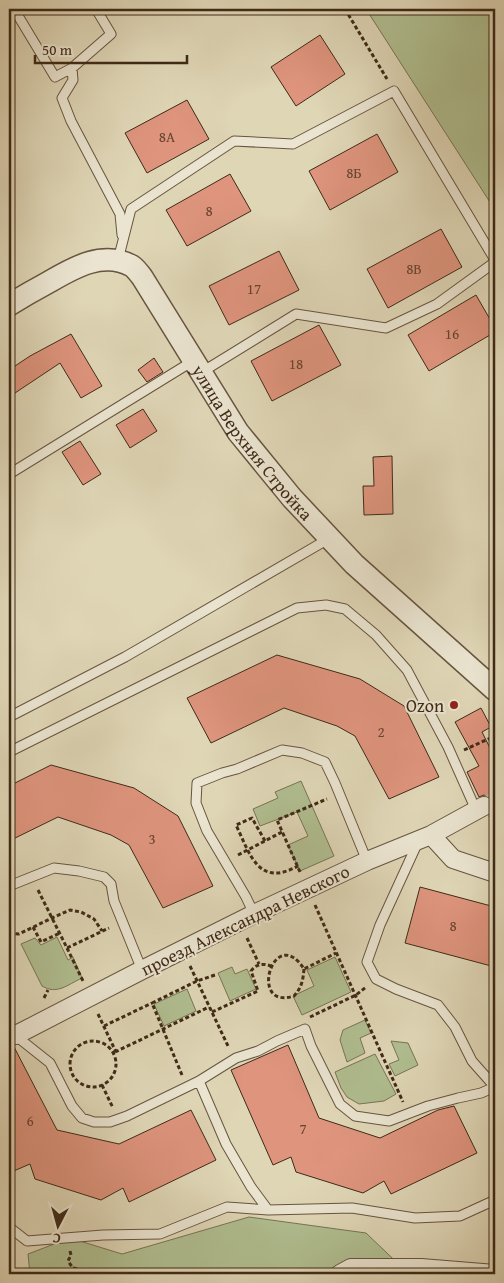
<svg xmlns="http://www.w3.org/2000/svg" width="504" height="1283" font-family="'Gentium Book Plus',serif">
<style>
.green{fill:#b0be90;stroke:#787454}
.building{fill:#de947d;stroke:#3f2a17}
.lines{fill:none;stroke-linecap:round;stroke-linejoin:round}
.minor-tunnel{stroke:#bfb496;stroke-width:18;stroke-dasharray:18 9;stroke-linecap:butt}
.service-casing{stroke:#67553f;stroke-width:11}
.minor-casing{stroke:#67553f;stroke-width:20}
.tertiary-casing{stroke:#67553f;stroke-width:24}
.path{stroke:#3f2a17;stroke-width:3;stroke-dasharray:4 2.5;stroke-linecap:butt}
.service{stroke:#eae4d0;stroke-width:9}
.minor{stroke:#eae4d0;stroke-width:18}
.tertiary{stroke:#eae4d0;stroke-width:21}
.poi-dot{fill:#8f2418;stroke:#eae4d0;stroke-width:2}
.labels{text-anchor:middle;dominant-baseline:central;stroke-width:4;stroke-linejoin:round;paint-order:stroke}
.number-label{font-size:15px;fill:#674430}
.street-label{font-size:18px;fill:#3f2a17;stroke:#eae4d0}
.poi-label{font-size:18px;fill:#3f2a17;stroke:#eae4d0;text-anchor:end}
</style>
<rect width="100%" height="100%" fill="#dfd6b6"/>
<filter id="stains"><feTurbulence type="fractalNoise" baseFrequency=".004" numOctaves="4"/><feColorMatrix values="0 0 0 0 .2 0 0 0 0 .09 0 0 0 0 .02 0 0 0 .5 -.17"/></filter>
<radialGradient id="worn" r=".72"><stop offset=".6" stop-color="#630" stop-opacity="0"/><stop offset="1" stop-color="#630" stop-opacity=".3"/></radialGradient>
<path class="green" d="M366 9H495V210Z
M301 781 334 856 300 871 288 845 308 836 297 812 260 826 253 809 278 798 275 792Z
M57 937 68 960 73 957 82 978C67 985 57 995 42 986L21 944 35 938 41 945Z
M335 957 351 992 302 1015 293 996 314 986 307 970Z
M232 967 235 974 247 969 256 989 230 1001 218 973Z
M187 989 196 1011 164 1026 154 1004Z
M365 1020 371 1033 360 1038 365 1053 347 1062 340 1040 343 1030Z
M391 1041 408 1043 418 1065 395 1076 389 1064 399 1060Z
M375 1054 396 1094 384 1101 359 1104 347 1097 341 1088 335 1072Z
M249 1217 366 1233 409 1274H30L28 1254 70 1238 122 1254Z"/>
<path class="building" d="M320 35 345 74 296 106 271 67Z
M187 100 209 139 147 173 125 133Z
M377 134 398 172 330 210 309 171Z
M230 174 251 211 187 246 166 210Z
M441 229 462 267 388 308 367 269Z
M279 251 299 290 229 325 209 286Z
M476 295 495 328V332L429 371 408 335Z
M319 325 341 365 272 401 251 361Z
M71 334 102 386 81 398 60 363 9 397V370L30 356Z
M154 358 163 372 147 382 138 370Z
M143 409 157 431 130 448 116 425Z
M80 441 101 474 83 485 62 452Z
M392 456 393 514 364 515 363 486H374L373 457Z
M277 655 360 679 404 706 439 777 389 799 355 736 337 726 284 708 211 743 187 698Z
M481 708 491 727 482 732 495 758V829L489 816 493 811 495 806 494 801 489 797 484 795 479 797 467 772 479 766 455 722Z
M51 765 134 788 178 816 213 886 163 908 129 845 111 835 58 817 9 841V786Z
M420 887 495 907V967L405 943Z
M9 1043 13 1045 57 1130 119 1144 191 1110 216 1160 129 1202 123 1188 101 1200 35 1179 30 1164 9 1173Z
M288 1045 319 1118 380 1138 438 1110 454 1106 477 1153 391 1194 384 1181 363 1193 296 1172 291 1157 273 1165 231 1070Z"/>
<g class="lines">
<path class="minor-tunnel" d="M484 806 495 801"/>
<g class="service-casing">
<path id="service" d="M14 9 55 77 72 68 73 80 62 98 71 121 120 214 122 235
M72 68 111 34 96 9
M118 260 131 209 234 141 293 144 394 91 495 260
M202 372 296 314 386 328 437 304 495 262
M11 473 193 361
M9 717 125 657 330 538
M9 752 297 608 326 605 345 609 376 635 407 670 448 747 476 810
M418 842 380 925 367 962 376 979 396 989 438 1005 455 1027 472 1061 495 1087
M9 886 54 868 79 871 104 877 111 884 114 901 142 970
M254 914 246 897 207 831 196 803 197 783 222 773 237 769 282 750 302 753 325 762 335 783 367 861
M16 1036 50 1063 72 1106 82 1118 94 1122H110L127 1116 199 1081 236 1058 258 1051 277 1041 305 1029 311 1046 340 1104 355 1116 389 1121 428 1106 458 1098 481 1093 495 1087
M199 1081 226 1144 251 1187 268 1210
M9 1227 27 1241 103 1235 160 1234 227 1207 268 1210 352 1208 415 1218 460 1216 495 1200"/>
</g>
<g class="minor-casing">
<path id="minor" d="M431 835 453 859 495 873
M9 1032 16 1035 142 970 254 914 367 861 431 835 484 806
M340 1274 351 1268H421L495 1274"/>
</g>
<g class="tertiary-casing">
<g id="tertiary">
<path id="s1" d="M9 305C22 297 36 289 49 282 73 268 103 250 132 266 136 269 139 273 142 277L238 432 292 498 354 564 495 690"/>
</g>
</g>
<path class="path" d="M345 9 387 79
M464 750 495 736
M265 841 252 818 236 825C250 854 258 888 298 866
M238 855 282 832
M300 872 277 820 327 799
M38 890 67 948 109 928
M315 905 403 1102
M33 927 41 942 60 933
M9 933 19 934 52 918 70 910 81 912 94 919 102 931
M247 938 259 964
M67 948 83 981
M190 966 228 1046
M304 969C303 980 302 987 294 996 247 1011 274 922 304 969L336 953
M44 998 48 990
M212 1012 258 991 251 971C256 964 263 963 271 966
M98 1014 116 1052
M310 1017 356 995 366 987
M104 1026 152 1003
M70 1064a23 23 0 1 1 46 0a23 23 0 1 1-46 0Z
M115 1052 209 1007
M182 1075 152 1003 197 981 215 975
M102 1085 113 1108
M70 1251 71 1255 68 1261 73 1268 79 1269 84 1274"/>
<use href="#service" class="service"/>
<use href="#minor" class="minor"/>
<use href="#tertiary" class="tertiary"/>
</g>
<circle class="poi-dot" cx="454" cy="705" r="5"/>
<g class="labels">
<g class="number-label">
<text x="167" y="136">8А</text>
<text x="354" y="172">8Б</text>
<text x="209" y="210">8</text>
<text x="414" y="268">8В</text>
<text x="254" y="288">17</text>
<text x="452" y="333">16</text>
<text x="296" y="363">18</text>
<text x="381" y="731">2</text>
<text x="152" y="838">3</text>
<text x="453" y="925">8</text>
<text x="30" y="1120">6</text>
<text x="303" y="1128">7</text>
</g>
<g class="street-label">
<text stroke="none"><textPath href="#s1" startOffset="349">улица Верхняя Стройка</textPath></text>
<text transform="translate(245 920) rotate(-26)">проезд Александра Невского</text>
</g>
<g class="poi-label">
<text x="444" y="705">Ozon</text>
</g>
</g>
<rect width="504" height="1283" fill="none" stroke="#dfd6b6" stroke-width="30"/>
<rect x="10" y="10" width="484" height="1263" fill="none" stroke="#3f2a17" stroke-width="2.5"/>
<rect x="15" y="15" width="474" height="1253" fill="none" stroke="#3f2a17"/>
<g transform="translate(58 1226) rotate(186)" stroke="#eae4d0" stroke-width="4" paint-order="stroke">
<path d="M0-4L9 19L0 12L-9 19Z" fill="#3f2a17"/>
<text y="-8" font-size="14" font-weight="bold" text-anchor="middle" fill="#3f2a17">С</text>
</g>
<path d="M35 55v8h152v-8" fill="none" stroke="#3f2a17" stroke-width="2.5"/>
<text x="42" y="55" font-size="15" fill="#3f2a17" stroke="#eae4d0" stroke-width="4" paint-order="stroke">50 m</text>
<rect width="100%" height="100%" filter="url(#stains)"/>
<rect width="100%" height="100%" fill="url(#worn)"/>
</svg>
